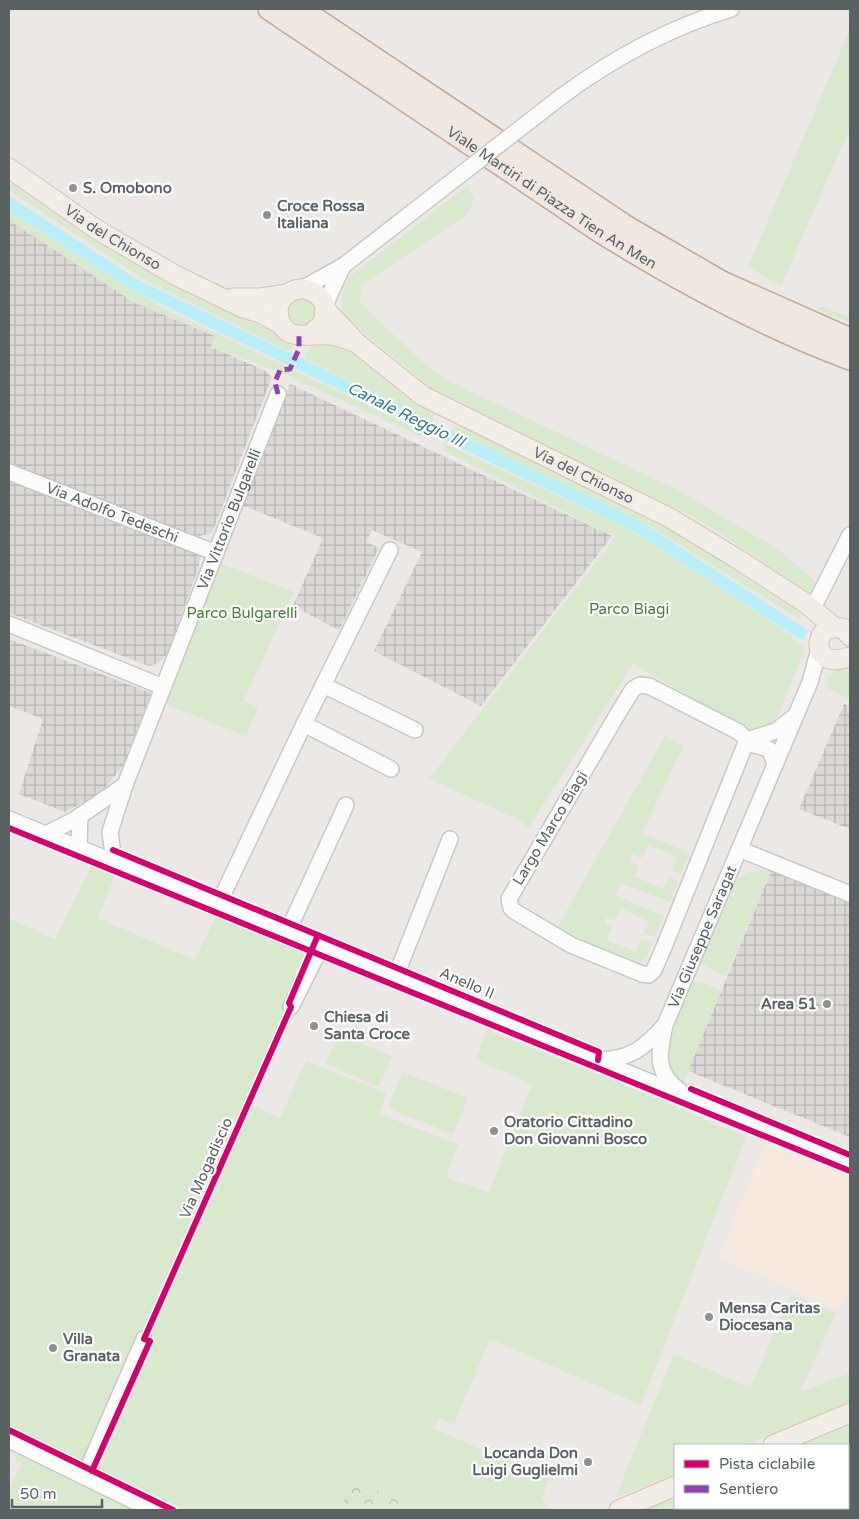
<svg xmlns="http://www.w3.org/2000/svg" width="859" height="1519" font-family="'Varela Round',sans-serif">
<style>
.commercial{fill:#f6e9dd}
.industrial{fill:url(#industrial-grid)}
.green{fill:#d9e9ce}
.forest{fill:url(#forest-crowns)}
.lines{fill:none;stroke-linecap:round;stroke-linejoin:round}
.canal{stroke:#b8eef7;stroke-width:12}
.minor-casing{stroke:#c7c7c6;stroke-width:18}
.major-casing{stroke:#d6c1b1;stroke-width:21}
.highway-casing{stroke:#c4a692;stroke-width:24}
.minor{stroke:#fcfcfb;stroke-width:15}
.major{stroke:#f3ede7;stroke-width:19}
.highway{stroke:#efe7e0;stroke-width:21}
.minor-bridge-casing{stroke:#c7c7c6;stroke-width:18;stroke-linecap:butt}
.minor-bridge{stroke:#fcfcfb;stroke-width:15}
.quiet{stroke:#8e44ad;stroke-width:5;stroke-dasharray:10 5;stroke-linecap:butt}
.cycleway-casing{stroke:#fff;stroke-width:9}
.cycleway{stroke:#d6006c;stroke-width:6}
.poi-dot{fill:#8d9191;stroke:#fff;stroke-width:2}
.labels{text-anchor:middle;dominant-baseline:central;stroke-width:4.5;stroke-linejoin:round;paint-order:stroke}
.poi-label{font-size:15px;font-weight:bold;fill:#5a6264;stroke:#fff;text-anchor:start}
.street-label{font-size:15px;fill:#5a6264;stroke:#fff}
.park-label{font-size:15px;fill:#41822c;stroke:#fff}
.water-label{font-size:16px;font-style:italic;fill:#2e7d95;stroke:#fff}
</style>
<defs>
<pattern id="industrial-grid" width="8" height="8" patternUnits="userSpaceOnUse" patternTransform="scale(1.25)"><rect width="8" height="8" fill="#dcd8d5"/><path d="M0 4h8M4 0v8" fill="none" stroke="#b5b3b0"/></pattern>
<pattern id="forest-crowns" width="20" height="18" patternUnits="userSpaceOnUse" patternTransform="scale(1.25)"><rect width="20" height="18" fill="#d9e9ce"/><path d="M2 6a3 3 0 1 1 6 0M12 15a3 3 0 1 1 6 0" fill="none" stroke="#b3c0ab"/></pattern>
</defs>
<rect width="100%" height="100%" fill="#ece8e5"/>
<path class="commercial" d="M767 1140 850 1175V1285L840 1310 718 1258Z"/>
<path class="industrial" d="M9 220 135 303 215 336 211 347 264 370 272 377 212 533 199 536 186 533 9 466Z
M290 384 612 536 481 706 374 651 422 552 372 530 366 542 379 548 339 630 293 606 323 538 242 505Z
M9 481 195 552 200 558 199 566 168 653 158 663 149 666 9 613Z
M9 639 151 693 123 766 100 793 65 812 19 794 43 719 9 706Z
M844 704 850 707V829L799 809Z
M772 869 850 900V1137L688 1071Z"/>
<path class="green" d="M850 29V128L781 286 748 267Z
M9 177 251 319 271 329 292 346 291 352 148 282 9 190Z
M467 186 474 197 471 209 464 217 361 285 360 303 419 359 445 379 678 490 779 550 814 580 816 587 813 595 698 519 429 387 343 315C340 299 342 290 350 276Z
M9 209 159 306 426 433 420 436 279 372 211 347 215 335 135 303 9 220Z
M289 312a14 14 0 1 1 28 0a14 14 0 1 1-28 0Z
M819 306 850 317V323L818 310Z
M340 341 435 409 433 421 304 358 313 344Z
M461 422 670 524 799 607 801 620 651 527 452 430Z
M444 443 616 523 658 545 792 636V640L804 648 803 654 774 725 751 731 633 664 528 829 522 821 429 779 615 537 444 451Z
M220 563 294 592 244 700 258 708 246 736 166 704Z
M840 668 850 670V697L845 698 828 688 827 678Z
M665 736 684 746 642 833 690 853 681 874 672 870 677 857 648 845 642 858 632 854 630 862 639 866 634 876 663 889 669 877 678 881 670 902 620 883 616 896 664 916 655 937 644 933 649 921 620 908 615 920 607 917 604 923 612 927 607 940 635 952 642 939 652 943 647 958 639 963C623 961 570 937 558 926Z
M92 864 116 873 98 918 194 960 218 912 314 951 252 1105 280 1118 306 1061 386 1093 379 1114 458 1144 446 1177 489 1192 532 1084 476 1060 486 1030 598 1074 746 1137 641 1405 490 1339 454 1424 439 1418 434 1429 549 1478 542 1499 550 1510H423L354 1481 339 1510H182L9 1426V918L55 939Z
M763 869H772L726 976 701 964 702 960 737 880 745 874Z
M694 982 703 983 721 991 683 1084C676 1078 668 1072 666 1063 661 1041 682 1005 690 985Z
M339 1034 392 1056 379 1087 326 1064Z
M402 1072 468 1098 453 1134 388 1108Z
M791 1295 836 1313 800 1392 850 1373V1403L746 1445H675V1474L615 1498 674 1354 750 1388Z
M850 1421V1444L848 1445H791Z
M19 1452 137 1510H9V1489L22 1463 15 1460Z
M675 1495V1508H697L691 1510H641Z"/>
<path class="forest" d="M354 1480 423 1510H339Z"/>
<g class="lines">
<path class="canal" d="M9 203 133 284 637 526 801 633"/>
<g class="minor-casing">
<g id="minor">
<path d="M562 96C615 57 668 28 731 9"/>
<path d="M303 288 343 266 433 196"/>
<path d="M325 305 343 266"/>
<path id="s1" d="M9 472 216 553"/>
<path d="M812 610 850 535"/>
<path d="M9 624 163 687"/>
<path d="M323 685 415 730"/>
<path d="M640 685 649 686 739 732 747 740 664 947 654 970 649 975 642 974 571 945 514 911 511 908 509 899 620 710 633 689Z"/>
<path d="M304 724 391 769"/>
<path d="M775 763 769 749 751 744 747 740 776 731 795 716"/>
<path d="M9 819 850 1164"/>
<path d="M46 834 74 820 125 785"/>
<path d="M79 848 80 816"/>
<path d="M739 849 850 894"/>
<path id="s2" d="M114 862 110 832 125 785 278 394"/>
<path d="M218 905 304 724 390 550"/>
<path d="M287 933 346 805"/>
<path d="M395 978 450 839"/>
<path d="M291 1007 321 947"/>
<path d="M600 1060C631 1059 644 1048 665 1025"/>
<path id="s3" d="M680 1091C654 1071 659 1055 665 1025L810 682 819 649"/>
<path d="M9 1440 152 1510"/>
<path d="M84 1477 144 1339"/>
</g>
</g>
<g class="major-casing">
<g id="major">
<path id="s4" d="M9 168 96 229 175 275 241 307 260 313 281 324"/>
<path d="M233 298H261L287 294"/>
<path id="s5" d="M326 310 358 344 423 396 670 518 736 558 804 602 833 626"/>
<path d="M310 335 324 322 325 305C312 277 272 289 279 318 285 343 310 333 328 335 338 335 348 340 357 343"/>
<path d="M850 636 843 628H828C815 637 815 658 834 660 839 660 845 658 850 657"/>
<path d="M773 1445 850 1413"/>
<path d="M619 1510 675 1486"/>
</g>
</g>
<g class="highway-casing">
<g id="highway">
<path id="s6" d="M269 9 599 231C679 281 762 326 850 359"/>
<path d="M301 9 627 227 722 282 850 339"/>
</g>
</g>
<use href="#minor" class="minor"/>
<use href="#major" class="major"/>
<use href="#highway" class="highway"/>
<g class="minor-bridge-casing">
<path id="minor-bridge" d="M433 196 562 96"/>
</g>
<use href="#minor-bridge" class="minor-bridge"/>
<path class="quiet" d="M278 394 275 382 280 370 290 369 299 349V336"/>
<g class="cycleway-casing">
<path id="cycleway" d="M9 828 850 1171
M113 850 599 1052 598 1060
M691 1089 850 1155
M9 1430 173 1510
M92 1471 150 1341 144 1339 291 1007 289 1003 318 935"/>
</g>
<use href="#cycleway" class="cycleway"/>
</g>
<g class="poi-dot">
<circle cx="73" cy="188" r="5"/>
<circle cx="267" cy="215" r="5"/>
<circle cx="827" cy="1004" r="5"/>
<circle cx="314" cy="1026" r="5"/>
<circle cx="494" cy="1131" r="5"/>
<circle cx="709" cy="1317" r="5"/>
<circle cx="53" cy="1348" r="5"/>
<circle cx="588" cy="1462" r="5"/>
</g>
<g class="labels">
<g class="poi-label">
<text x="83" y="188">S. Omobono</text>
<text x="277" y="206">Croce Rossa<tspan x="277" dy="17">Italiana</tspan></text>
<text x="817" y="1004" text-anchor="end">Area 51</text>
<text x="324" y="1017">Chiesa di<tspan x="324" dy="17">Santa Croce</tspan></text>
<text x="504" y="1122">Oratorio Cittadino<tspan x="504" dy="17">Don Giovanni Bosco</tspan></text>
<text x="719" y="1308">Mensa Caritas<tspan x="719" dy="17">Diocesana</tspan></text>
<text x="63" y="1339">Villa<tspan x="63" dy="17">Granata</tspan></text>
<text x="578" y="1453" text-anchor="end">Locanda Don<tspan x="578" dy="17">Luigi Guglielmi</tspan></text>
</g>
<g class="street-label">
<text stroke="none"><textPath href="#s6" startOffset="340">Viale Martiri di Piazza Tien An Men</textPath></text>
<text stroke="none"><textPath href="#s4" startOffset="125">Via del Chionso</textPath></text>
<text stroke="none"><textPath href="#s5" startOffset="309">Via del Chionso</textPath></text>
<text stroke="none"><textPath href="#s1" startOffset="111">Via Adolfo Tedeschi</textPath></text>
<text stroke="none"><textPath href="#s2" startOffset="365">Via Vittorio Bulgarelli</textPath></text>
<text transform="translate(550 828) rotate(-59)">Largo Marco Biagi</text>
<text stroke="none"><textPath href="#s3" startOffset="169">Via Giuseppe Saragat</textPath></text>
<text transform="translate(467 983) rotate(23)">Anello II</text>
<text transform="translate(206 1168) rotate(-66)">Via Mogadiscio</text>
</g>
<g class="park-label">
<text x="629" y="609">Parco Biagi</text>
<text x="242" y="613">Parco Bulgarelli</text>
</g>
<g class="water-label">
<text transform="translate(406 415) rotate(26)">Canale Reggio III</text>
</g>
</g>
<rect width="859" height="1519" fill="none" stroke="#5a6264" stroke-width="20"/>
<rect x="674" y="1444" width="175" height="65" fill="#ffffff" stroke="#bdc0c1"/>
<rect x="684" y="1460" width="25" height="8" fill="#d6006c" stroke="#bdc0c1"/>
<text x="719" y="1469" font-size="15" fill="#5a6264">Pista ciclabile</text>
<rect x="684" y="1485" width="25" height="8" fill="#8e44ad" stroke="#bdc0c1"/>
<text x="719" y="1494" font-size="15" fill="#5a6264">Sentiero</text>
<path d="M12 1499v8h90v-8" fill="none" stroke="#5a6264" stroke-width="2.5"/>
<text x="20" y="1499" font-size="15" fill="#5a6264" stroke="#ffffff" stroke-width="4" paint-order="stroke">50 m</text>
</svg>
